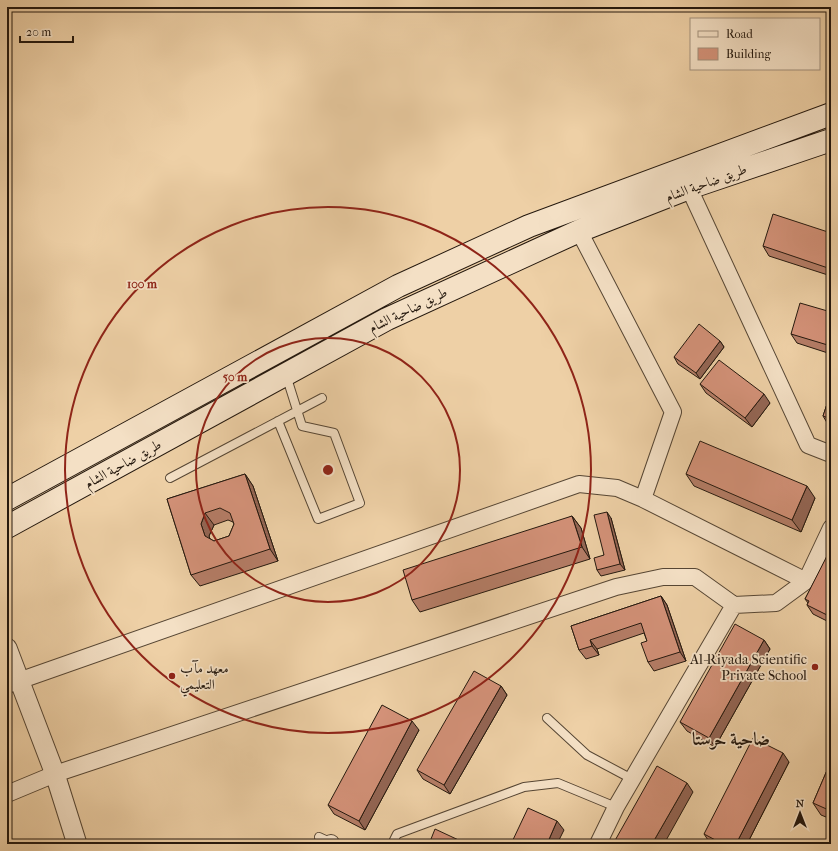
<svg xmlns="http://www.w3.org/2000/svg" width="838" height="851" font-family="'IM FELL French Canon',Amiri,serif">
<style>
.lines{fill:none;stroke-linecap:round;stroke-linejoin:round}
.service-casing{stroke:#564634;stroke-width:10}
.minor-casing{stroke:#564634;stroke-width:18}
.tertiary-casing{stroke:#564634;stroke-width:21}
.secondary-casing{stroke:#24180e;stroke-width:24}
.service{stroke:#f4e0c5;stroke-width:8}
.minor{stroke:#f4e0c5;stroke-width:16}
.tertiary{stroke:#f4e0c5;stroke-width:19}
.secondary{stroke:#f4e0c5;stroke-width:22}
.wall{fill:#b67e68;stroke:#24180e;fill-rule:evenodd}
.shaded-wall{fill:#946655;stroke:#24180e}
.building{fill:#d49279;stroke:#24180e;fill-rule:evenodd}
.ring{fill:none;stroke:#8f2418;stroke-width:2}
.poi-dot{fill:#8f2418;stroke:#f4e0c5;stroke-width:1.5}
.labels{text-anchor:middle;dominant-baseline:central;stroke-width:3.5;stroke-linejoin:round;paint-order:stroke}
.street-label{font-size:14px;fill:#24180e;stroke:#f4e0c5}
.poi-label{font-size:14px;fill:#24180e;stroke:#f4e0c5;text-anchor:end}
.district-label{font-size:18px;font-weight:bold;fill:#24180e;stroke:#f4e0c5}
.centre{fill:#8f2418;stroke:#f4e0c5;stroke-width:2}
.ring-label{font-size:12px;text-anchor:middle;font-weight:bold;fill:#8f2418;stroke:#f4e0c5;stroke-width:3.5;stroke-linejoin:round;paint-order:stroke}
</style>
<rect width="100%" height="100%" fill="#eed0a6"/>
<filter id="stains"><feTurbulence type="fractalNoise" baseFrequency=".005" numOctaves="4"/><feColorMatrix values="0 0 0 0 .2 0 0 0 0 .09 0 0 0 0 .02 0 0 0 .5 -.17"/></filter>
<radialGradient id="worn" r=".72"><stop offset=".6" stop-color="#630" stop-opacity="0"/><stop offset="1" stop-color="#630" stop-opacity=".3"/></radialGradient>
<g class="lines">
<g class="service-casing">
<path id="service" d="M278 421 318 519 360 503 334 433 302 426 286 375
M170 478 322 398
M547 718 587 755 632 779
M319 837 332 843
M392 844 397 834 524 787 558 783 616 807"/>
</g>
<g class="minor-casing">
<path id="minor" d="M689 188 808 445 831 454
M579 231 673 412 643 499
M7 685 579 484 617 488 643 499 806 581
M7 794 55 774 616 587 663 577H695L734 605 776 603 806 581 831 528
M330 844 331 843
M598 844 616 807 734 605"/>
</g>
<g class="tertiary-casing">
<path id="tertiary" d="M7 648 55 774 77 844"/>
</g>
<g class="secondary-casing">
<path id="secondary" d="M7 499 398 286 529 226 831 114
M7 527 387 319 579 231 689 188 831 140"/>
</g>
<use href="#service" class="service"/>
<use href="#minor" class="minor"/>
<use href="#tertiary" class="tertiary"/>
<use href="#secondary" class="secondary"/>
</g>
<path class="wall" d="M831 233V276L769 256 763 246Z
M831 312V354L797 343 791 334Z
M720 341 724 347 700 379 678 364 674 357Z
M700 384 770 403 752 427 706 393Z
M831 392V426H829L823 416Z
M245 474 253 486 278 561 200 586 191 575 167 499ZM228 520 233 522 234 524 229 536 214 541 210 539 209 536 214 525Z
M686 474 815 498 801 532 694 486Z
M572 516 581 528 590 559 420 612 412 600Z
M611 518 625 570 601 576 597 570 604 555Z
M831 550V623L813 614 807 605 808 603 805 599Z
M661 596 667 605 686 661 654 671 648 662 647 641 644 633 597 649 599 655 586 659 579 650 571 626Z
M764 640 770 649 715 747 687 731 680 722Z
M501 686 507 695 450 794 423 779 417 770Z
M419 730 365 830 334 814 328 805Z
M831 761V819L821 815 813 803Z
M789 762 747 844H712L710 843 704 834Z"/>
<path class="shaded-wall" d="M720 341 724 347 700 379 696 373Z
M764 394 770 403 752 427 745 418Z
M245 474 253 486 278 561 270 549Z
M807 486 815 498 801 532 792 520Z
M607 512 611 518 625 570 620 564Z
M205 513 214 525 209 536 213 548 205 536 201 524Z
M572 516 581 528 590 559 582 547Z
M661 596 667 605 686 661 680 652Z
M590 640 597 649 599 655 592 646Z
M764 640 770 649 715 747 709 738Z
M501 686 507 695 450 794 444 785Z
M412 721 419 730 365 830 359 821Z
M783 753 789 762 747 844H736Z
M687 783 693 792 664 844H652Z
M557 821 564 830 557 844H547Z"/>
<path class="building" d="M773 214 831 233V269L763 246Z
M800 303 831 312V346L791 334Z
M699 324 720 341 696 373 674 357Z
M719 360 764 394 745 418 700 384Z
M831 392V419L823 416Z
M700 441 807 486 792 520 686 474Z
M245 474 270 549 191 575 167 499ZM220 508 230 513 234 524 229 536 214 541 205 536 201 524 205 513Z
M607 512 620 564 597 570 594 558 604 555 594 515Z
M572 516 582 547 412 600 403 570Z
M830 550H831V617L807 605 809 601 805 599Z
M661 596 680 652 648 662 641 643 647 641 641 623 590 640 592 646 579 650 571 626Z
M735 624 764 640 709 738 680 722Z
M474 671 501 686 444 785 417 770Z
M382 705 412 721 359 821 328 805Z
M753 738 783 753 736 844H723L704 834Z
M831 761V811L813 803Z
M657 766 687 783 652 844H613Z
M528 808 557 821 547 844H511Z
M435 829 465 843 464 844H429Z"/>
<g class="ring">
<circle cx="328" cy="470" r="132"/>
<circle cx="328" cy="470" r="263"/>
</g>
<g class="poi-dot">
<circle cx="815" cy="667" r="4"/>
<circle cx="172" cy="676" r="4"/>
</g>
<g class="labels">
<g class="street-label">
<text transform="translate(706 183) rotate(-20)">طريق ضاحية الشام</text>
<text transform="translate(408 310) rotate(-26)">طريق ضاحية الشام</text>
<text transform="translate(123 464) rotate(-29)">طريق ضاحية الشام</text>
</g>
<g class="poi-label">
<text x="807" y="659">Al-Riyada Scientific<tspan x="807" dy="16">Private School</tspan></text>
<text x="180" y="668" text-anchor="start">معهد مآب<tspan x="180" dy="16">التعليمي</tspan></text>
</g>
<g class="district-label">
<text x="731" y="739">ضاحية حرستا</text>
</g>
</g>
<circle cx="328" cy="470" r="6" class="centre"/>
<g class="ring-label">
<text x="142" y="288">100 m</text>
<text x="235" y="381">50 m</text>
</g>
<rect width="838" height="851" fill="none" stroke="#eed0a6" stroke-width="24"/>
<rect x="8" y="8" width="822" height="835" fill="none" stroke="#24180e" stroke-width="2"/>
<rect x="12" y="12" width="814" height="827" fill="none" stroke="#24180e"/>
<rect x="690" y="18" width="130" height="52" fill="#f4e0c5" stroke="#a1907c"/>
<rect x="698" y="31" width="20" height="6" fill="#f4e0c5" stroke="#a1907c"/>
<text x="726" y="38" font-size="12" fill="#24180e">Road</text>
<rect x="698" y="48" width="20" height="12" fill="#d49279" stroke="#a1907c"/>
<text x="726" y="58" font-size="12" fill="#24180e">Building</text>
<g transform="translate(800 813)" stroke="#f4e0c5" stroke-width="3" paint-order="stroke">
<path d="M0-3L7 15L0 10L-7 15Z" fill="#24180e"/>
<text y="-6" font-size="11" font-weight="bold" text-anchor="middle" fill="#24180e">N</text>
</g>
<path d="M20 36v6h53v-6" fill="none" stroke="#24180e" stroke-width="2"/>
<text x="26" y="36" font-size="12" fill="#24180e" stroke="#f4e0c5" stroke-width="3" paint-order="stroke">20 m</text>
<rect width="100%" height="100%" filter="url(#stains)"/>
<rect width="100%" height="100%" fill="url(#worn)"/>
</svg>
